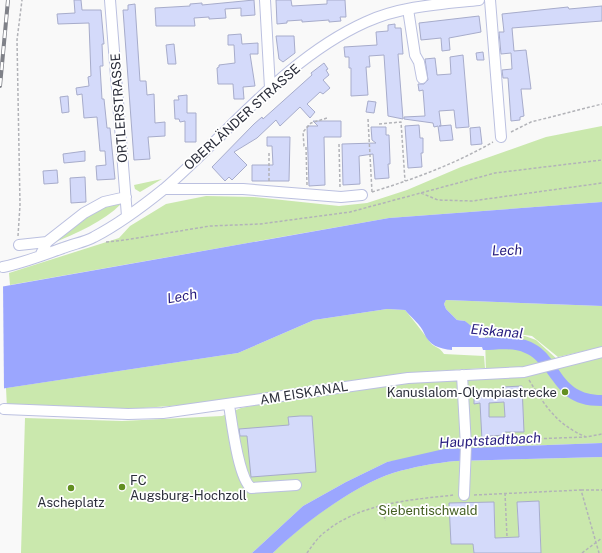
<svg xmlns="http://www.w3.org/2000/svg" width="602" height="553" font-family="'Public Sans',sans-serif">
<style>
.green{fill:#cae8ad}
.water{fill:#9ba6fe}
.pier{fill:#f9f9f9}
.building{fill:#d4dafa;stroke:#a7accb;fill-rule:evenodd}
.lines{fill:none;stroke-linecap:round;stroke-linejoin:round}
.minor-casing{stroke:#bbc0e0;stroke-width:12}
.path{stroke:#b2b3b8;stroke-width:1.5;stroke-dasharray:3 2;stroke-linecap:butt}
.minor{stroke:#fff;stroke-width:10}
.rail-casing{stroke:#7f8188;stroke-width:4}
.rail{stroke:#fff;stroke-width:2.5;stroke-dasharray:8;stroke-linecap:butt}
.poi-dot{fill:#628f21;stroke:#fff;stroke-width:1.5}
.labels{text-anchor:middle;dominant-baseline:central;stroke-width:3.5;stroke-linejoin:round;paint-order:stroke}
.street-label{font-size:13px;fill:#2c2f3b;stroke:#fff}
.poi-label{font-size:13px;fill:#2c2f3b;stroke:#fff;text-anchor:end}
.park-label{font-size:13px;fill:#466124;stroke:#fff}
.water-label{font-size:14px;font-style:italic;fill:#261b7e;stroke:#fff}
</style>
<rect width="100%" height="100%" fill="#f9f9f9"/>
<path class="green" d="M602 126V202L389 218 10 285 9 273 119 238 130 226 166 204 206 196 253 197 339 206 367 203 407 190 461 167 546 137Z
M162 179 140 192 135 189 134 185Z
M121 200V204C103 222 77 233 53 243L54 240 102 207Z
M446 300 602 306V347L558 357 532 336 511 333 476 334 465 321 457 320 446 309 444 304Z
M387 309 405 310C414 321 422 331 430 342 434 348 439 346 444 354L484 356 485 368 407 373 370 380 222 402 130 409 7 408 6 388 238 353 314 320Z
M485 335 525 336 536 340 558 360 602 348V443L494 447 387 462 346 482 303 506 252 553H21L25 418 122 421 222 416 241 408 318 392 486 375Z
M602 457V553H541L539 501 517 502 519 537 495 538 494 502 472 503 474 553H273C300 525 355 485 393 473 413 467 435 463 456 461Z"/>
<path class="water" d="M602 202V306L446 300 444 304 446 309 457 320 465 321 475 329 479 338C494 338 516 335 531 342 562 356 558 395 602 395V406C569 406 562 393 544 369 538 362 533 356 525 353 513 347 496 350 483 350L482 347H452V350C439 349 429 345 424 333 421 325 411 317 405 310L387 309 314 320 238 353 0 389V287L389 218Z
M602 443V457L456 461C435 463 413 467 393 473 355 485 301 525 273 553H252L303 506 346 482 387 462 444 449Z"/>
<path class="pier" d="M3 284 4 390 0 391V285Z"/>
<path class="building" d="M74 0H81L82 10H101L104 44H102L103 66H100L102 99H104L107 128H110L115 179 97 180 96 166 106 165 105 151H100L97 117 84 118 82 94 77 95 76 88 89 86 88 77 91 76 89 23 58 24 57 14 75 13Z
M254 0 255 15 241 16V8L225 9 226 18 209 19V17L194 18 195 26H156L155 8 190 6V4L202 3V5Z
M276 0H291L292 6 327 4V0H345L346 17H340L341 21 329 22V20L302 22V20L287 21V23L277 24Z
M135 4 140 81H146L147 95 154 94 155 123 165 122V136L148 137 150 159 134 160 123 10H128V5Z
M602 6V21L512 28 514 51 526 50 531 89H521L524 116 520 117V120L511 121 508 78H503L502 70 512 69 511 53 501 54 499 32H504L502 14 568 7 569 9Z
M479 16 481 32 449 38 450 50 442 51 441 38 421 40 419 23Z
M395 24V28H401L403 54H398L403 119 388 116 384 55 369 56 370 67H366L368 95 351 96V68H349V57H345L344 47 377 45 376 32 388 31V25Z
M241 34 242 44 258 43V54H250L255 86 243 87 244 99H234L233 84H218L217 68 219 67V65L235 63 234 45H228V35Z
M276 36H294L295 53 283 62 279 59Z
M174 44 176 64H168L166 45Z
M483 52 484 60H477L476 53Z
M463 55 469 127 456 128 454 110 439 111 441 126H439L451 125 453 140 440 141 438 126 434 127 433 123 404 119V117L425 116 423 90 419 91 418 84H424L428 80 425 59 435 58 437 75 451 74 450 57Z
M324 63 328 69 326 70 329 75 323 80 330 88 323 94 320 92 307 104 315 112 310 118 300 107 280 126 276 120 257 138 234 152 247 165 232 180 229 177 225 181 212 167 254 124 262 117 263 119 312 75 311 73Z
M187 95V113H196V142H185V121L180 122 179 119H175L174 100H179L178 96Z
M68 96 69 112 62 113 60 97Z
M368 101 376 102 374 113 366 112Z
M313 121H341V137H324L325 185 309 186 307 126H318Z
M419 125 420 138H423V153H421L422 167 408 168 405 126Z
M371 127H386V135H389L390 160V164H388L389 178 375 179 373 154 359 156 360 184 343 185 342 144 376 143 372 140Z
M480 127 482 144 471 145 470 128Z
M267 137H290L289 181H252V165H273L272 146H267Z
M85 151V161L64 163 63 154Z
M57 170 58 183 44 184 43 171Z
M85 177 86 202 71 203 70 178Z
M522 386 524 432H505V435L490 436 491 439 482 440 480 403 474 404V393L504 392 503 387ZM504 402 505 417H489V403Z
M300 416H312L316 472 251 477 247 436H240L239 429 289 425 288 417Z
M539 501 541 553H474L473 544H451L449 503 494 502 495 538 519 537 517 502Z"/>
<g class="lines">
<g class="minor-casing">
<path id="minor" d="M110 0 127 216
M265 0 270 88
M490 0 501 137
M408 9 415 55 419 62 422 78
M164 189H243L341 197 362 195
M19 245 47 242
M40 256 47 242 84 213 104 202 126 197
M3 267C23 263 43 255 63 248 73 244 85 242 94 237 119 224 143 206 164 189 230 132 286 58 366 22 401 6 441 4 479 0
M462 375 466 446 464 495
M229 405C232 423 238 477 251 488L296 485
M4 409 128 414 163 413 408 378 524 372 602 352"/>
</g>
<path class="path" d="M368 119 372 192
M379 124 401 122 405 181
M511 132 531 122 602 104
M339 144 340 187
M269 153V182
M307 185 306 147 304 146 303 132 311 123 327 118
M372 192C414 179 455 164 493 142
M421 193 438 200 472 201 602 183
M18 236 20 205 17 40 22 0
M106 242 125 240 210 226 260 224 350 212 495 173 602 160
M529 380C546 407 556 424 586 437L602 434
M474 441 586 437
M581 490H602
M505 493 507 537
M474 495 581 490 599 553
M383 506 385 521
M307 553C312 546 318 537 325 532 361 503 409 500 454 495
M582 553 602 538"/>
<use href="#minor" class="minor"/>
<g class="rail-casing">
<path id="rail" d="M0 86 8 0"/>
</g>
<use href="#rail" class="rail"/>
</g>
<g class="poi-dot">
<circle cx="565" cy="392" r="4"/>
<circle cx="122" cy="487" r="4"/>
<circle cx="71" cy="488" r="4"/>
</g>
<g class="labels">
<g class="street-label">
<text transform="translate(119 108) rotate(-94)">ORTLERSTRASSE</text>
<text transform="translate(242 117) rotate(-42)">OBERLÄNDER STRASSE</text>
<text transform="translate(304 393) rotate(-9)">AM EISKANAL</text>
</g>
<g class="poi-label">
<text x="557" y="392">Kanuslalom-Olympiastrecke</text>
<text x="130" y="480" text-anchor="start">FC<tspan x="130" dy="15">Augsburg-Hochzoll</tspan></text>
<text x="71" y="502" text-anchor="middle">Ascheplatz</text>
</g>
<g class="park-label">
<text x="428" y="510">Siebentischwald</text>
</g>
<g class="water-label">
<text transform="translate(507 250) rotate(-2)">Lech</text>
<text transform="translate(182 296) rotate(-10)">Lech</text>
<text transform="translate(497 331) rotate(5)">Eiskanal</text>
<text transform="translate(490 440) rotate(-3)">Hauptstadtbach</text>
</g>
</g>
</svg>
